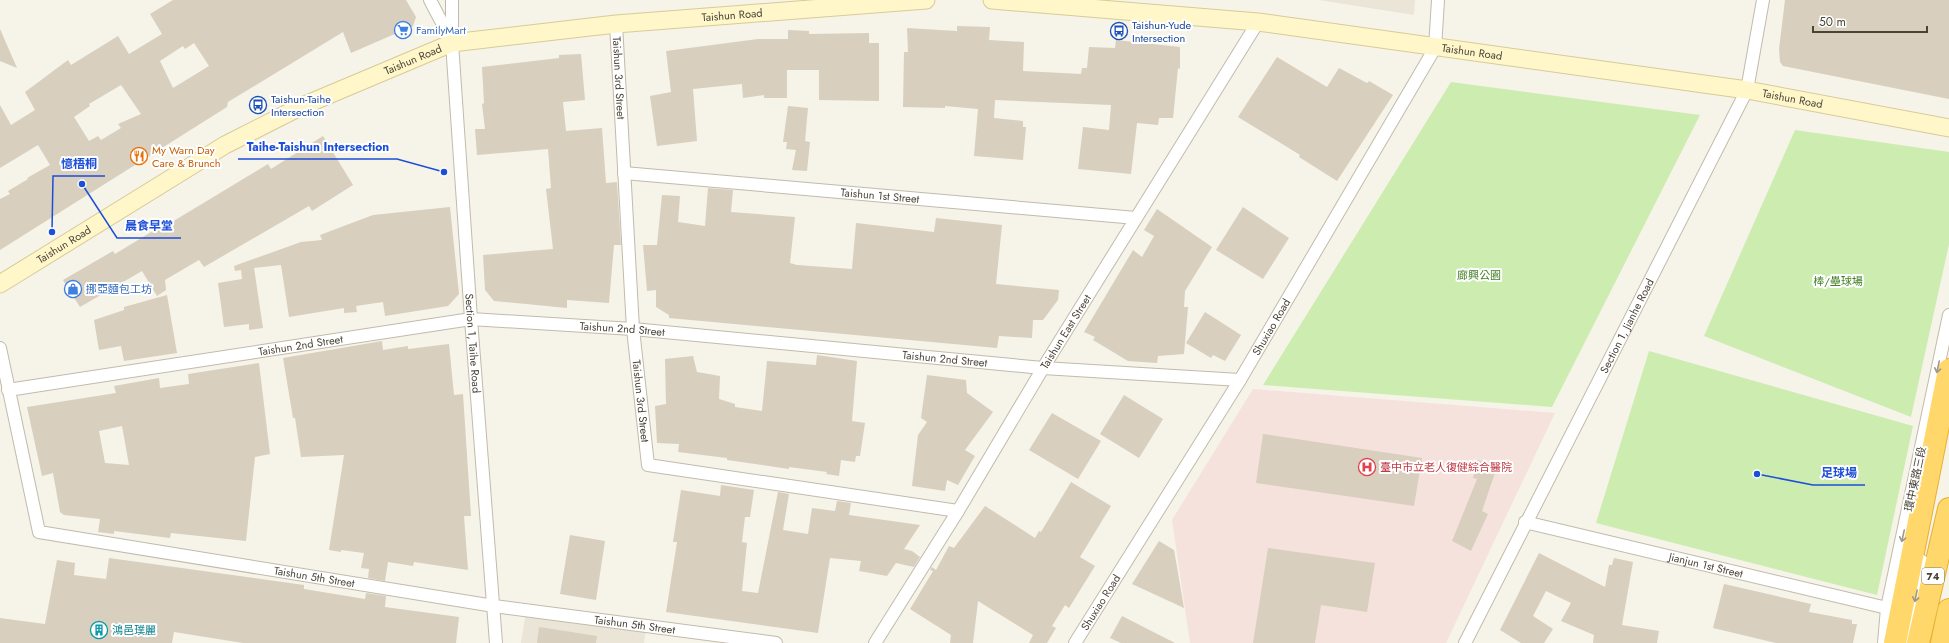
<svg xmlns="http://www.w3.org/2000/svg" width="1949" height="643" font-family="Jost,'Noto Sans TC',sans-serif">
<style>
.residential{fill:#eae5d7}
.medical{fill:#f6e2dd}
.green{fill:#cdecb0}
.building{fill:#d8cfbe;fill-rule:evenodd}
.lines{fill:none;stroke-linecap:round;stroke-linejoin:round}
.street-casing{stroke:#c2bbab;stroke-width:14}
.secondary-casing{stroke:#d8cb97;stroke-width:19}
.highway-casing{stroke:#e8b031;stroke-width:24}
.street{stroke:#fff;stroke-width:12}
.secondary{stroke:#fff6ca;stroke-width:17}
.highway{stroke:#ffd76b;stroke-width:22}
.oneway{stroke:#9b9891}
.labels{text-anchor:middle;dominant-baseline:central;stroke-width:4;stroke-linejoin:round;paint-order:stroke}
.shield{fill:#fff;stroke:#807c73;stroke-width:1}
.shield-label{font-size:10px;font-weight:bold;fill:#4a4437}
.street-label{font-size:11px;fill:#4a4437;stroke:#fff}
.transit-label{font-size:11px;fill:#164399;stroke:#fff;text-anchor:start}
.shop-label{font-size:11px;fill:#366cbe;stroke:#fff;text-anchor:start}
.food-label{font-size:11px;fill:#c56008;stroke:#fff;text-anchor:start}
.park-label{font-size:11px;fill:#428125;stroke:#fff}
.health-label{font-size:11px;fill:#be3a42;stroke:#fff;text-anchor:start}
.culture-label{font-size:11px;fill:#0d838f;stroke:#fff;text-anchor:start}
.leader{fill:none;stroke:#1d4ed8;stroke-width:1.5}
.callout-dot{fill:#1d4ed8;stroke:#fff;stroke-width:1.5}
.callout-label{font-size:12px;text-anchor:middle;font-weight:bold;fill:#1d4ed8;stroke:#fff;stroke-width:4;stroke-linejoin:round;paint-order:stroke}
</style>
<rect width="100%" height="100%" fill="#f6f3e9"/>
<path class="residential" d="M1319 0H1415L1414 15Z
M526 611 646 629 644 643H521Z"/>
<path class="medical" d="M1253 389 1555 413 1446 643H1190L1172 520Z"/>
<path class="green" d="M1451 82 1700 115 1552 407 1263 385Z
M1795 130 1949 152V244L1911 417 1704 336Z
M1649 351 1913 426 1877 595 1596 523Z"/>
<path class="building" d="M173 0H406L416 17 413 26 351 53 343 32 228 102 227 107 0 250V199L10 194 8 191 28 179 27 178 50 165 38 145 0 168V105L11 125 35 110 25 92 68 60 71 65 118 36 129 54 162 34 150 14ZM194 43 209 66 173 88 160 61 183 46 185 49ZM121 85 141 114 118 124 121 128 101 140 98 136 89 141 74 117 90 106 89 104Z
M1785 0H1949V99L1783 66 1780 62 1779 49Z
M957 26 990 27 989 40 1024 42 1023 71 1081 74 1082 68H1087L1089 47 1115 48 1116 40 1180 47V69L1178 68 1173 118H1159L1158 125 1137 123 1131 174 1078 169 1083 127 1109 130 1111 105 995 100 994 118 1023 121V127H1026L1023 160 974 156 978 109 945 106V108L903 107 904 52H908L907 28 957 31Z
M0 29 17 68 0 61Z
M788 30 809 31V34L869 33V43H879V101L819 100V70H787V98H764V95L743 98 742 84 693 89 697 141 657 146 650 96 671 92 666 51 758 39H788Z
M581 54 585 100 563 102 566 131 602 128 606 183 617 182 621 245H614L609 303 567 300V308L494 301 485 290 483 255 553 249 546 189 551 188 548 149 477 155 475 129H485L482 104 484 103 482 67 559 58V55Z
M1277 57 1327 87 1339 68 1367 83 1369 81 1393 95 1337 181 1299 157 1300 155 1238 117Z
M788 106 808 108 805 141 810 142 807 171 792 170 796 150 786 149 787 142H783Z
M323 136 353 185 312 211 309 206 204 267 199 260 165 280 166 290 157 296 142 271 80 307 63 280 113 251 115 254 166 223 167 225 268 164 271 169Z
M708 188 733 190 731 212 795 217 790 263 797 265 852 269 856 223 934 232 936 218 1002 225 996 284 1059 290 1058 300 1043 320H1033L1032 338 999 336 997 348 669 318V315L656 307V290L647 291 643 245H657L662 195 680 196 678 222 705 226Z
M450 207 459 294 448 306 385 316 383 302 356 306 357 312 344 313V308L289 317 281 265 254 268 263 328 249 330V324L224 327 218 283 242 279 241 270 235 271 234 266 301 242 322 240 320 235 373 215Z
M1243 207 1289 238 1263 279 1216 250Z
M1157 209 1212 247 1185 291 1184 307H1188L1184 354 1158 356 1157 363 1128 361 1093 340 1095 337 1084 332 1133 250 1142 257 1154 236 1144 230Z
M167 295 177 353 124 361 121 346 99 350 94 320 124 310V307Z
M1205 312 1241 335 1225 361 1213 355 1211 358 1186 343Z
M382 341 383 350 408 346V349L449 344 454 395 463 394 471 516H464L468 570 414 562 413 566 388 562 385 581 368 578 369 569 361 568 364 553 341 550V552L329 550 344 455 301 457 295 418H293L283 358Z
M817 355 857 361 852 421 865 423 860 456H856L855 462 841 460 839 476 826 474 827 472 789 467V469L727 460V458L678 452 679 444 657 443 655 406 666 404 665 359 693 356 697 372 720 376 719 399 735 404V407L762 411 767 361 816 365Z
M259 363 270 454 255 457 246 541 171 533 170 538 114 531V534L98 532 100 519 64 515 60 512 53 473 42 476 27 407 116 393 114 386 159 378 160 388 189 384 188 374ZM122 426 129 465 105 463 99 431Z
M927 375 966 380 967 393 993 412 965 450 975 456 958 485 947 480 945 491 912 486 918 435 927 422 921 418Z
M1124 395 1163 419 1139 458 1100 434Z
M1052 413 1101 441 1078 479 1029 450Z
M1263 434 1422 458 1414 506 1256 483Z
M1478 460 1497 467 1482 511 1488 514 1471 551 1452 541 1477 479 1473 478Z
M1071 482 1111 506 1080 557 1095 566 1069 608 1065 605 1052 626 1056 628 1047 643H1029L1033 635 978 601 973 643H950L951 635 910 609 933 571 930 570 932 567 936 570 949 546 954 548 985 506 1035 538 1039 531 1041 532Z
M721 485 754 490 750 517H745L742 542 747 543 742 591 758 593 778 492 789 494 783 530 808 534 812 508 835 511 837 501 851 503 849 515 920 525 904 549 912 551 920 557 914 567 896 563 887 576 859 571 861 561 830 558 818 633 666 612 677 542H673L681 490 720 496Z
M570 535 605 541 596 600 560 594Z
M1159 541 1174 550 1184 608 1132 584Z
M1268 548 1375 563 1367 612 1321 605 1315 643H1253Z
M1539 553 1605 587 1609 565H1612L1614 558 1633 562 1622 625 1659 631 1657 643H1593L1594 635 1561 621 1571 603 1546 591 1533 616 1553 629 1544 643H1521L1500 630Z
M109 558 304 585V589L365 599 366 593 386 596 385 607 459 617 456 643H243L174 632 172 643H0V618L45 624 57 560 75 563 74 575 106 579Z
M1724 584 1811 604 1809 612 1852 620V624H1857L1853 643H1776L1713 628Z
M1122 616 1175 643H1121L1110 638Z
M539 627 597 636 596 643H537Z"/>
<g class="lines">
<g class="street-casing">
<g id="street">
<path d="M430 0 451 40"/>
<path id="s1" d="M452 0V43L471 319 496 643"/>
<path id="s2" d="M616 24 633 329 648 465 958 511"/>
<path id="s3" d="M624 173 1136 218"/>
<path id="s4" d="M0 348 39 532 494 606 776 643"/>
<path id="s5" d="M8 390 471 319 633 329 1043 368 1240 380"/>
<path id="s6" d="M1525 522 1887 608"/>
<path id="s7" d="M875 643 958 511 1043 368 1258 22"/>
<path id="s8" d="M1075 643 1240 380 1435 48 1438 0"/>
<path id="s9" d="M1465 643 1747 90 1763 0"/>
<path d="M1884 643 1887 608 1949 315"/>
<path d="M1905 643 1910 627 1922 561"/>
</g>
</g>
<g class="secondary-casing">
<g id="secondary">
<path id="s10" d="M992 0 1258 22 1747 90 1949 128"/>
<path id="s11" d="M0 284 225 145 300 107 452 43 616 24 926 0"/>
</g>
</g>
<g class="highway-casing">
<path id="highway" d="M1895 643 1949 370
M1918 643 1949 509
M1942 643 1949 610"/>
</g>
<use href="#street" class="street"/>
<use href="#secondary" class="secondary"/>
<use href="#highway" class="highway"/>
</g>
<defs><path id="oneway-shaft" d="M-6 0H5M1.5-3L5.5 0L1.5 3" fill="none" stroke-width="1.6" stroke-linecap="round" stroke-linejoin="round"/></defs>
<g class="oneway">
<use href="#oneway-shaft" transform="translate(1938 367) rotate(102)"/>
<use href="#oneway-shaft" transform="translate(1903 536) rotate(102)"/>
<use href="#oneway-shaft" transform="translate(1916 596) rotate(101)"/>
</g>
<defs>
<g id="supermarket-ring" transform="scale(0.9)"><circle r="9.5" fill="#fff" stroke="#3f7fe0" stroke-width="1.5"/><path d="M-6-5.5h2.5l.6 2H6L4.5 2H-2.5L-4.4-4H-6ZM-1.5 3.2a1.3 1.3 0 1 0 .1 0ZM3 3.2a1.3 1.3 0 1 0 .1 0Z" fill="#3f7fe0"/></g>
<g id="bus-ring" transform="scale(0.9)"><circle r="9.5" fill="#fff" stroke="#1a4fb4" stroke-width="1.5"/><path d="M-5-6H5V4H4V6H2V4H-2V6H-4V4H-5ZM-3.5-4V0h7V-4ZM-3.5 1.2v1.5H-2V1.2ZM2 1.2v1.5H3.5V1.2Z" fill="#1a4fb4"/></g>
<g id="restaurant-ring" transform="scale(0.9)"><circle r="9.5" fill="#fff" stroke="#e8710a" stroke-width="1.5"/><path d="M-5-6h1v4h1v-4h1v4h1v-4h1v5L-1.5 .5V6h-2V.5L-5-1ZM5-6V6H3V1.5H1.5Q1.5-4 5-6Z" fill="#e8710a"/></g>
<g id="shop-ring" transform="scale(0.9)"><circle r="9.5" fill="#fff" stroke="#3f7fe0" stroke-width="1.5"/><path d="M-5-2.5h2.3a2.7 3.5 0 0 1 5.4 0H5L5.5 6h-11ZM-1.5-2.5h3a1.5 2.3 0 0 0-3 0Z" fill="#3f7fe0"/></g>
<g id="hospital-ring" transform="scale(0.9)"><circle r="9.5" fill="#fff" stroke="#e0444e" stroke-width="1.5"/><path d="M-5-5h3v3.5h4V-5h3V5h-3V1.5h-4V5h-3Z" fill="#e0444e"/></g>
<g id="building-ring" transform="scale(0.9)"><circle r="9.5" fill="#fff" stroke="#0f9aa8" stroke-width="1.5"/><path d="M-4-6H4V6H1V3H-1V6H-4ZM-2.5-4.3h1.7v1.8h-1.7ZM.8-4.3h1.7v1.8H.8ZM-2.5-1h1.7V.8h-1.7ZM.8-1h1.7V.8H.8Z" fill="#0f9aa8"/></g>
</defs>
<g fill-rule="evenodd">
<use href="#supermarket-ring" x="403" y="30"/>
<use href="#bus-ring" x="1119" y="31"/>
<use href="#bus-ring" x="258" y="105"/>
<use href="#restaurant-ring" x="139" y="156"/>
<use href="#shop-ring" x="73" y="289"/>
<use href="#hospital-ring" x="1367" y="467"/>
<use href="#building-ring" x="99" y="630"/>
</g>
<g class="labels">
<rect class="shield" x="1922" y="568" width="22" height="16" rx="3"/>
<g class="shield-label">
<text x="1933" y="576">74</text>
</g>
<g class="street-label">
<text stroke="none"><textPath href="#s11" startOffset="795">Taishun Road</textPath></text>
<text stroke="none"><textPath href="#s10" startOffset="483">Taishun Road</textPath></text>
<text stroke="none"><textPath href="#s11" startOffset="471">Taishun Road</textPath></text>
<text stroke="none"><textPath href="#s2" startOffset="54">Taishun 3rd Street</textPath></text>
<text stroke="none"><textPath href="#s10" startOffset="807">Taishun Road</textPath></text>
<text stroke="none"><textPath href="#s3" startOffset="257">Taishun 1st Street</textPath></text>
<text stroke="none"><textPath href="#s11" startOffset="75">Taishun Road</textPath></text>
<text stroke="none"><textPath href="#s9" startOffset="356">Section 1, Jianhe Road</textPath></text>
<text stroke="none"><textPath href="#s8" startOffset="372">Shuxiao Road</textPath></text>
<text stroke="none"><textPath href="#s5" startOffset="620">Taishun 2nd Street</textPath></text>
<text stroke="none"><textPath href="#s7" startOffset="365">Taishun East Street</textPath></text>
<text stroke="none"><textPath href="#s1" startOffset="344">Section 1, Taihe Road</textPath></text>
<text stroke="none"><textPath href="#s5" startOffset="296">Taishun 2nd Street</textPath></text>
<text stroke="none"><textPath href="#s5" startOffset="944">Taishun 2nd Street</textPath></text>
<text stroke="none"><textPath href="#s2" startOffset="378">Taishun 3rd Street</textPath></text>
<text transform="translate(1915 479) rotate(-78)">環中東路三段</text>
<text stroke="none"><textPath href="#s6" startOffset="186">Jianjun 1st Street</textPath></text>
<text stroke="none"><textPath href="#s4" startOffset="467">Taishun 5th Street</textPath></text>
<text stroke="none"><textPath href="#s8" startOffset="48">Shuxiao Road</textPath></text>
<text stroke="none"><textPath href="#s4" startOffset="791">Taishun 5th Street</textPath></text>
</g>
<g class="transit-label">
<text x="1132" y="25">Taishun-Yude<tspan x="1132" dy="13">Intersection</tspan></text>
<text x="271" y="99">Taishun-Taihe<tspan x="271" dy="13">Intersection</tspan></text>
</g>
<g class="shop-label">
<text x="416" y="30">FamilyMart</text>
<text x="86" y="289">挪亞麵包工坊</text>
</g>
<g class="food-label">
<text x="152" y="150">My Warn Day<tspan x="152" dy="13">Care &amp; Brunch</tspan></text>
</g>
<g class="park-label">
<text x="1479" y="275">廊興公園</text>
<text x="1838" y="281">棒/壘球場</text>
</g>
<g class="health-label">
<text x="1380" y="467">臺中市立老人復健綜合醫院</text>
</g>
<g class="culture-label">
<text x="112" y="630">鴻邑璞麗</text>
</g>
</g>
<path class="leader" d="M444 172L397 159H238M52 232L53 176H105M82 184L117 238H181M1757 474L1813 485H1865"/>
<g class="callout-dot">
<circle cx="444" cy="172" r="4"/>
<circle cx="52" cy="232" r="4"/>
<circle cx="82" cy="184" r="4"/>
<circle cx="1757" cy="474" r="4"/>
</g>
<g class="callout-label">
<text x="318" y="151">Taihe-Taishun Intersection</text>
<text x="79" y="168">憶梧桐</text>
<text x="149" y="230">晨食早堂</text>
<text x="1839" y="477">足球場</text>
</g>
<path d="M1813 26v6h114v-6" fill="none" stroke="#4a4437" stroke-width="2"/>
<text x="1819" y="26" font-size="12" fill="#4a4437" stroke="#ffffff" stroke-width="3" paint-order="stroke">50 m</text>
</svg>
